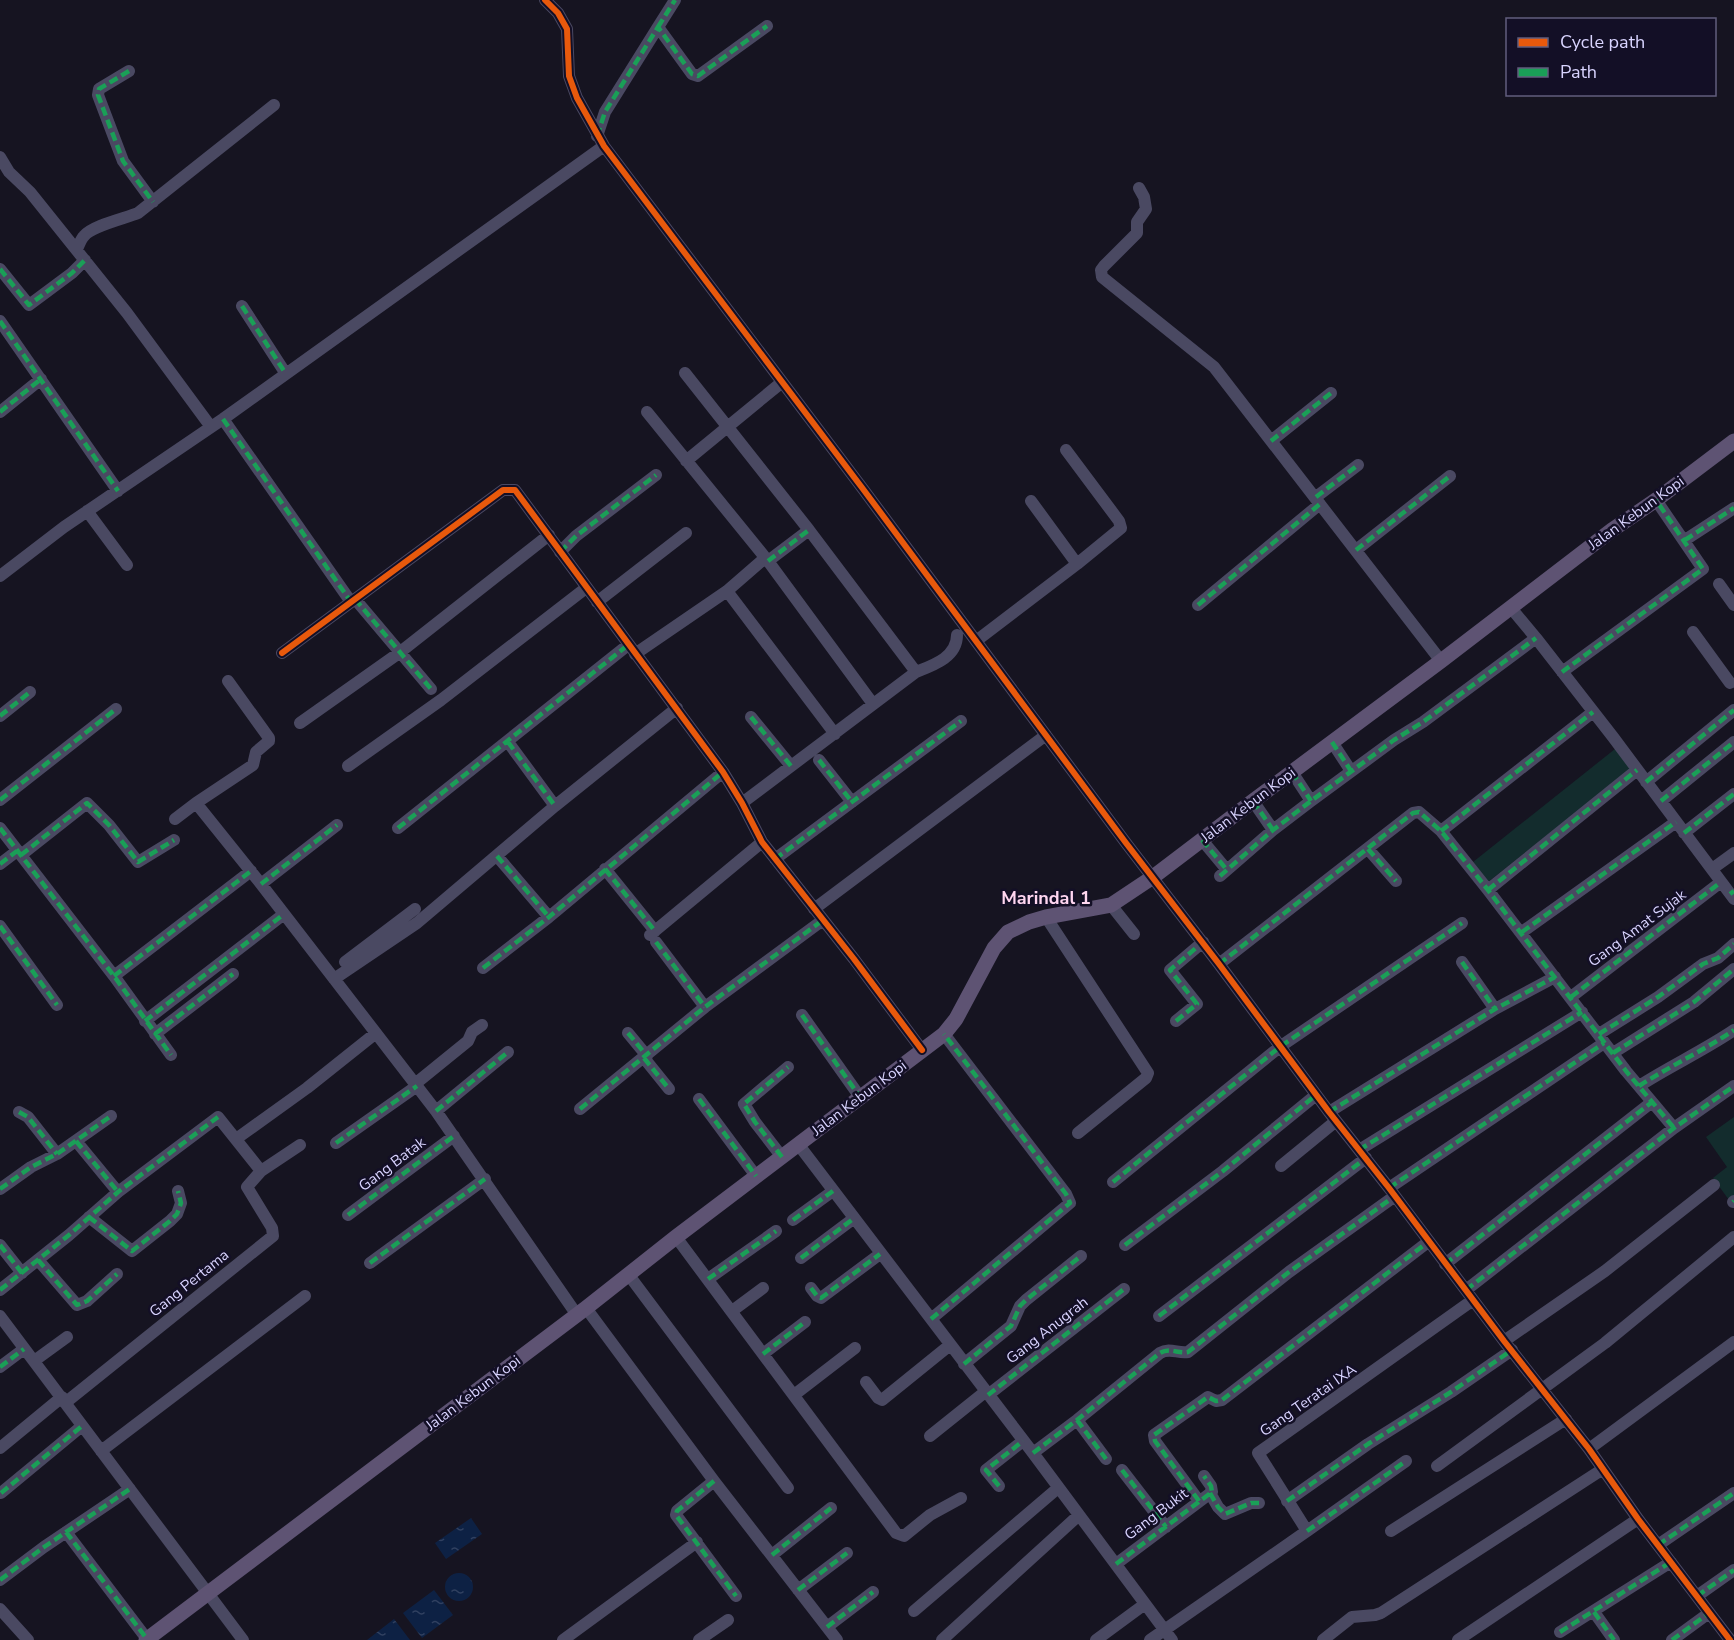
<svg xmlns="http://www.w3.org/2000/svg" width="1734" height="1640" font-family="'Nunito Sans',sans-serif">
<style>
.green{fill:#132c2d}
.water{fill:url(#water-ripples)}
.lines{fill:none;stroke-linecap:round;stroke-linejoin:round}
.minor{stroke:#4a4962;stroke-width:12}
.major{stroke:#5e5373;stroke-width:15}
.quiet{stroke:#1a9f57;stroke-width:4.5;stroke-dasharray:9 4.5;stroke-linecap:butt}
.cycleway-casing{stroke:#130f26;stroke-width:10}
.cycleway{stroke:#e8590c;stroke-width:6}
.labels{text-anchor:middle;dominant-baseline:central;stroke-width:5;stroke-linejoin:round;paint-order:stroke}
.street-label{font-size:15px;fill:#d9d4ff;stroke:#130f26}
.quarter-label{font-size:18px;font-weight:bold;fill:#ffd6f0;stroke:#130f26}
</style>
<defs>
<pattern id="water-ripples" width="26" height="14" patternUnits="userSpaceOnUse" patternTransform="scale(1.5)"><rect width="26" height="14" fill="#0d2144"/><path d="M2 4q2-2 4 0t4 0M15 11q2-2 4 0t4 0" fill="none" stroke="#304060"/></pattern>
</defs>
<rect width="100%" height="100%" fill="#161421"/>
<path class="green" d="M1615 749 1631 769 1488 882 1473 862Z
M1734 1117V1199L1729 1200 1713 1178 1727 1167 1706 1137Z"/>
<path class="water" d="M471 1518 482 1534 446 1559 435 1543Z
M445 1587a14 14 0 1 1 28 0a14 14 0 1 1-28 0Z
M434 1590 453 1615 422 1638 403 1613Z
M394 1619 410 1640H367Z"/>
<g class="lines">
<path class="minor" d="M545 0 558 13 567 29 569 76 577 98 604 146 863 489 1126 843 1219 964 1329 1112 1389 1188 1504 1341 1589 1449 1638 1519 1730 1640
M658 27 675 0
M129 71 99 89 98 95 123 161 153 202
M597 136 605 112 658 27 692 74 698 76 767 26
M0 157 9 172 30 192 127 313 211 427
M1139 188 1144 197 1146 209 1137 222V233L1104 266 1101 270 1102 277 1214 367 1441 661
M77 249C79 245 81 239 84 236 91 226 126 218 138 213L274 105
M0 269 29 305 72 273 85 260
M242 306 286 374
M0 321 118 491
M685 373 809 530 916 672
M0 412 41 379
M647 412 768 561 873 704
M223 419 351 602
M1271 441 1331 393
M686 461 781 383
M1316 497 1358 465
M1031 501 1077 564
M87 511 127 565
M1685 540 1734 508
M1356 550 1450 476
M560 552 576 536 656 475
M768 561 809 530
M0 576 64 527 223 419 604 146
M1719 584 1734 605
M727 591 835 734
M355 599 431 689
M597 602 686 533
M1198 605 1320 504
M1511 608 1536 638 1613 737 1734 899
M1693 632 1730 683
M976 641 1077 564 1121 528 1119 521 1066 450
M282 653 503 490H515L723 772 742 803 762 842 854 959 922 1050
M635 654 727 591 765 558
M1562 672 1703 569 1656 500
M0 716 30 692
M751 717 791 766
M300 723 399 653 549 535
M508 742 555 806
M1332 742 1351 771
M819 760 852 802
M348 766 441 700 586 588
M1292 772 1311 801
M1646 782 1734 710
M0 800 116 709
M1253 801 1273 830
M1661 801 1734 742
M196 803 253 765 256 752 269 741V738L228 681
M742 803 916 672C934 665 957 657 957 635
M175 819 196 803 261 884 436 1111 577 1315
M0 828 114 976 171 1055
M398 828 628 645
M1441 831 1593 712
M1684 833 1734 794
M1202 840 1227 870
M1368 849 1396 881
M21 855 87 803 109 825 138 862 174 840
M497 856 549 917
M775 859 961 721
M0 864 17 851
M605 869 655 931
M1712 869 1734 853
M1220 876 1273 830 1311 801 1394 740 1423 722 1536 638
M261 884 337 825
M1488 890 1637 770
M1111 905 1134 934
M814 909 1046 735
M1046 917 1148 1073 1146 1078 1078 1133
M0 926 57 1005
M1522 932 1676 822
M650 935 762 842
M656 942 705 1007
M345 962 415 909
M1462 962 1495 1009
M1219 964 1413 813 1419 812 1441 831 1488 890 1626 1071 1674 1128
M483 968 549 917 723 772
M114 976 251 871
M334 979 417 923 555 806 677 708
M1571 997 1721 882
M802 1015 860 1097
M145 1021 284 914
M1176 1021 1197 1004 1170 970 1203 942
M628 1033 647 1056
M155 1034 233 974
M1599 1034 1658 997 1703 964 1718 958 1734 944
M1613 1053 1694 1002 1734 969
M644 1058 669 1089
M415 1084 468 1041 472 1032 482 1025
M1639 1086C1670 1066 1703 1051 1734 1030
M699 1099 756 1176
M580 1109 705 1007 823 920
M436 1111 508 1052
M19 1112 28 1117 57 1154
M1329 1112 1495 1009 1555 977
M236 1139 307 1088 376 1033
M76 1141 118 1192
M336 1143 417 1086
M798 1144 1033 1453 1172 1640
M1359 1150 1582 1012
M782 1157 755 1122 744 1104 788 1067
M1281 1166 1336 1121
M1113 1182 1281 1046 1462 923
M1389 1188 1604 1043
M0 1189 31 1167 57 1154 111 1116
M1733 1202 1734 1201
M348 1215 454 1136
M89 1217 132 1251 170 1221 177 1214 181 1203 178 1191
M793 1220 833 1191
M676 1237 896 1533 904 1536 930 1515 961 1498
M0 1245 22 1273
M1125 1245 1223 1171 1316 1095
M801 1258 853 1219
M38 1260 77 1305 87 1301 117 1274
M370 1263 485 1179
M1445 1264 1652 1102
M628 1274 788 1488
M708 1279 776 1231
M811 1288 817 1296 821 1298 880 1254
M0 1290 69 1235 118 1192 218 1117 261 1171
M1466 1290 1674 1128 1734 1086
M586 1308 714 1481 837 1640
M732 1311 763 1288
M0 1316 243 1640
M1159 1316 1366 1158
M931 1319 1070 1203 1066 1194 944 1034
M1504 1341 1605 1271 1714 1185
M763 1354 805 1322
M34 1361 67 1337
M964 1364 1011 1326 1020 1306 1026 1300 1081 1256
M0 1367 24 1349
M866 1382 878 1398 882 1400 950 1345
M794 1395 855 1348
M988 1395 1124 1289
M65 1403 273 1236 272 1228 247 1187 261 1171 300 1145
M1077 1420 1106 1459
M930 1436 985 1392
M0 1448 62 1397
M1589 1449 1734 1342
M101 1451 305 1296
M1033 1453 1077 1420 1160 1353C1170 1347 1178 1354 1188 1352L1289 1272 1395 1196
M1437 1466 1605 1343 1734 1237
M1122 1470 1166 1527
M714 1481 677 1511 676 1515 736 1596
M999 1486 986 1470 1023 1441
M1 1493 82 1426
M1210 1493 1218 1507 1225 1514 1251 1503H1259
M1199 1501 1155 1441 1154 1435 1208 1397 1216 1401 1222 1400 1428 1242
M1287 1501 1368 1444 1451 1392 1512 1350
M1307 1531 1406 1461
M1391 1531 1566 1419
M66 1532 147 1639
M1658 1545 1734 1493
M772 1555 831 1508
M1116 1564 1212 1492 1211 1486 1204 1476
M0 1580 44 1547 130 1489
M798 1590 847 1553
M1697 1596 1734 1570
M0 1609 28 1640
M914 1611 1058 1488
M1594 1612 1614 1640
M827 1627 873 1592
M1560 1632 1671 1562
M563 1640 697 1542
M699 1640 728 1620
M942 1640 1079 1515
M1096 1640 1145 1604
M1150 1640 1307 1531 1258 1453 1473 1300
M1323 1640 1352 1617 1375 1615 1381 1613 1603 1469
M1458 1640 1638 1519
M1672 1640 1709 1613"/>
<path class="major" d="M146 1640 586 1308 676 1237 944 1034 956 1019 994 948 1008 932 1029 922 1046 917 1111 905 1153 877 1253 801 1441 661 1612 530 1656 500 1734 441"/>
<path class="quiet" d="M658 27 675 0
M129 71 99 89 98 95 123 161 153 202
M597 136 605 112 658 27 692 74 698 76 767 26
M0 269 29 305 72 273 85 260
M242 306 286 374
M0 321 118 491
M0 412 41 379
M223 419 351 602
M1271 441 1331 393
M1316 497 1358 465
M1685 540 1734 508
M1356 550 1450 476
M560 552 576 536 656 475
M768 561 809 530
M355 599 431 689
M1198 605 1320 504
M1562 672 1703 569 1656 500
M0 716 30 692
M751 717 791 766
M508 742 555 806
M1332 742 1351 771
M819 760 852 802
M1292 772 1311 801
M1646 782 1734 710
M0 800 116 709
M1253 801 1273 830
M1661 801 1734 742
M0 828 114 976 171 1055
M398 828 628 645
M1441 831 1593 712
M1684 833 1734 794
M1202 840 1227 870
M1368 849 1396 881
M21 855 87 803 109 825 138 862 174 840
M497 856 549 917
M775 859 961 721
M0 864 17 851
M605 869 655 931
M1220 876 1273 830 1311 801 1394 740 1423 722 1536 638
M261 884 337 825
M1488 890 1637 770
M1730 894 1734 891
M0 926 57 1005
M1522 932 1676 822
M656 942 705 1007
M1462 962 1495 1009
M1219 964 1413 813 1419 812 1441 831 1488 890 1626 1071 1674 1128
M483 968 549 917 723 772
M114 976 251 871
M1571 997 1721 882
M802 1015 860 1097
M145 1021 284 914
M1176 1021 1197 1004 1170 970 1203 942
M628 1033 647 1056
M155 1034 233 974
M1599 1034 1658 997 1703 964 1718 958 1734 944
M1613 1053 1694 1002 1734 969
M644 1058 669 1089
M1639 1086C1670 1066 1703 1051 1734 1030
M699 1099 756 1176
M580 1109 705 1007 823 920
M436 1111 508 1052
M19 1112 28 1117 57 1154
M1329 1112 1495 1009 1555 977
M76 1141 118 1192
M336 1143 417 1086
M1359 1150 1582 1012
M782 1157 755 1122 744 1104 788 1067
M1113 1182 1281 1046 1462 923
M1389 1188 1604 1043
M0 1189 31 1167 57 1154 111 1116
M1733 1202 1734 1201
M348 1215 454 1136
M89 1217 132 1251 170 1221 177 1214 181 1203 178 1191
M793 1220 833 1191
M0 1245 22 1273
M1125 1245 1223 1171 1316 1095
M801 1258 853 1219
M38 1260 77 1305 87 1301 117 1274
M370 1263 485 1179
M1445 1264 1652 1102
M708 1279 776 1231
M811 1288 817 1296 821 1298 880 1254
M0 1290 69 1235 118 1192 218 1117
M1466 1290 1674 1128 1734 1086
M1159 1316 1366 1158
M931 1319 1070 1203 1066 1194 944 1034
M763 1354 805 1322
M964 1364 1011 1326 1020 1306 1026 1300 1081 1256
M0 1367 24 1349
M988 1395 1124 1289
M1077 1420 1106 1459
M1033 1453 1077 1420 1160 1353C1170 1347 1178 1354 1188 1352L1289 1272 1395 1196
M1122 1470 1166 1527
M714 1481 677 1511 676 1515 736 1596
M999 1486 986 1470 1023 1441
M1 1493 82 1426
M1210 1493 1218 1507 1225 1514 1251 1503H1259
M1199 1501 1155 1441 1154 1435 1208 1397 1216 1401 1222 1400 1428 1242
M1287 1501 1368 1444 1451 1392 1512 1350
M1307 1531 1406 1461
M66 1532 147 1639
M1658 1545 1734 1493
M772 1555 831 1508
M1116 1564 1212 1492 1211 1486 1204 1476
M0 1580 44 1547 130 1489
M798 1590 847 1553
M1697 1596 1734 1570
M1594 1612 1614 1640
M827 1627 873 1592
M1560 1632 1671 1562
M1672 1640 1709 1613"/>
<g class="cycleway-casing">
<path id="cycleway" d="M545 0 558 13 567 29 569 76 577 98 604 146 863 489 1126 843 1219 964 1329 1112 1389 1188 1504 1341 1589 1449 1638 1519 1730 1640
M282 653 503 490H515L723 772 742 803 762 842 854 959 922 1050"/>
</g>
<use href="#cycleway" class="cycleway"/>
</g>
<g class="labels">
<g class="street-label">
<text transform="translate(1636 513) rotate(-36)">Jalan Kebun Kopi</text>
<text transform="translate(1248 805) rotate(-37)">Jalan Kebun Kopi</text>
<text transform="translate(1637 928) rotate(-37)">Gang Amat Sujak</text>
<text transform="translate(859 1098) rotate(-37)">Jalan Kebun Kopi</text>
<text transform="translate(392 1164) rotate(-37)">Gang Batak</text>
<text transform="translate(189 1283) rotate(-39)">Gang Pertama</text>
<text transform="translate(1047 1330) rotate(-38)">Gang Anugrah</text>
<text transform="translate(473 1393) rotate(-37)">Jalan Kebun Kopi</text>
<text transform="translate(1308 1400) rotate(-35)">Gang Teratai IXA</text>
<text transform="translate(1156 1514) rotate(-37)">Gang Bukit</text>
</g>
<g class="quarter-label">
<text x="1046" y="898">Marindal 1</text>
</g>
</g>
<rect x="1506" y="18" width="210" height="78" fill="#130f26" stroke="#625e7d" stroke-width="1.5"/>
<rect x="1518" y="38" width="30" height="9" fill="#e8590c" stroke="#625e7d" stroke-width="1.5"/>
<text x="1560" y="48" font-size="18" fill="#d9d4ff">Cycle path</text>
<rect x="1518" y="68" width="30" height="9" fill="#1a9f57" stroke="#625e7d" stroke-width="1.5"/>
<text x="1560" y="78" font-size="18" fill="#d9d4ff">Path</text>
</svg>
